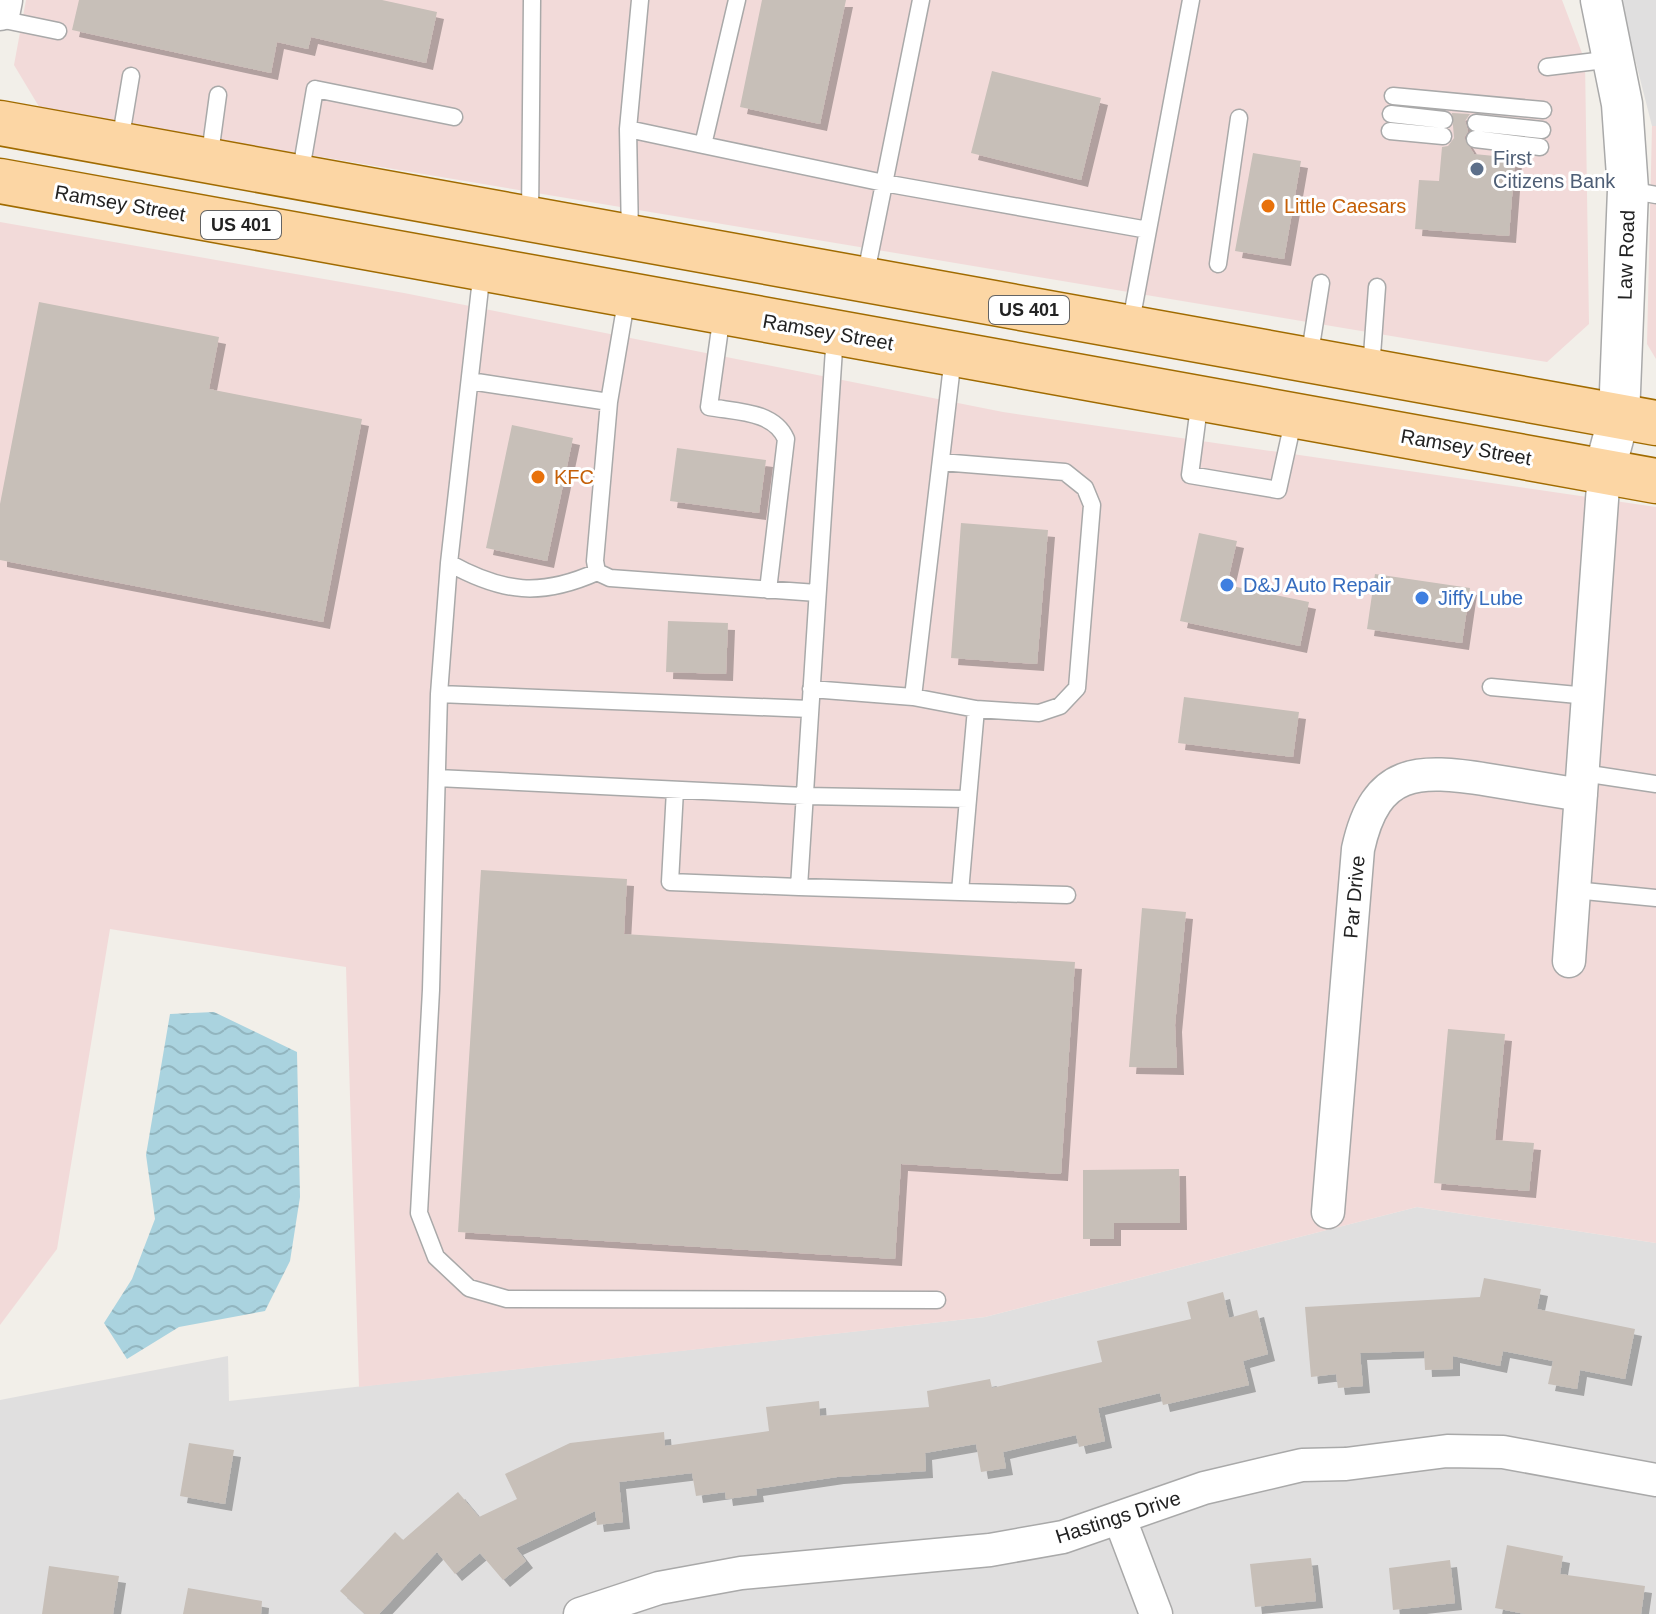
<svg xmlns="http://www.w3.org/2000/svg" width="1656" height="1614" font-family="Arial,sans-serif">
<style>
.residential{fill:#e0dfdf}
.commercial{fill:#f2dad9}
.water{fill:url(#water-waves)}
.building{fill:#c7bfb8;filter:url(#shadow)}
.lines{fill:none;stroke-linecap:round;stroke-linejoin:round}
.service-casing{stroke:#a9a9a9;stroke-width:19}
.minor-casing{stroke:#a9a9a9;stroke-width:35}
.tertiary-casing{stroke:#a9a9a9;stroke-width:43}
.primary-casing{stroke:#a06b00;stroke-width:47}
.service{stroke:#fff;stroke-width:16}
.minor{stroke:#fff;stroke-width:32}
.tertiary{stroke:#fff;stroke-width:40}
.primary{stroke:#fcd6a4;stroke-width:44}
.service-dot{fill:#5c6f8a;stroke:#fff;stroke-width:3}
.food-dot{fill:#e8710a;stroke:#fff;stroke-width:3}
.shop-dot{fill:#3f7fe0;stroke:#fff;stroke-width:3}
.labels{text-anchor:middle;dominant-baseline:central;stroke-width:6;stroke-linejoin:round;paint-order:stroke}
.shield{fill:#fff;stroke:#646464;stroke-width:2}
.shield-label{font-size:18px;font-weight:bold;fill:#222}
.service-label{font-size:20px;fill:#4e5e75;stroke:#fff;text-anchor:start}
.street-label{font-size:20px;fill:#222;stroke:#fff}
.food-label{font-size:20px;fill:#c56008;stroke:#fff;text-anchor:start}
.shop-label{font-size:20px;fill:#366cbe;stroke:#fff;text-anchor:start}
</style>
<defs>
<pattern id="water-waves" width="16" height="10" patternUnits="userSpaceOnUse" patternTransform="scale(2)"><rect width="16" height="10" fill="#aad3df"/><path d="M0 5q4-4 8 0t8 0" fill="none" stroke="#92b5bf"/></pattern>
<filter id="shadow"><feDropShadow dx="7" dy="7" stdDeviation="0" flood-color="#0004"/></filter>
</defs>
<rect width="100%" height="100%" fill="#f2efe9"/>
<path class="residential" d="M1620 0H1656V126H1652Z
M1417 1207 1656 1243V1614H0V1400L228 1356 229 1401 985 1317Z"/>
<path class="commercial" d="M26 0H1562L1585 61 1589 324 1547 362 41 110 14 65Z
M1652 126H1656V359L1647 344Z
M0 222 404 293 1003 412 1656 507V1243L1417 1207 985 1317 359 1387 346 967 110 929 57 1249 0 1325Z"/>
<path class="water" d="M214 1012 297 1052 300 1197 290 1261 265 1311 179 1327 127 1359 104 1323 132 1279 155 1219 146 1155 170 1014Z"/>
<path class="building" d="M79 0H382L437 12 426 63 311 37 308 49 277 42 271 73 72 30Z
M762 0H846L820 124 740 107Z
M992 71 1101 98 1081 180 971 153Z
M1452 113 1470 114 1465 121 1468 131 1464 138 1474 154 1515 158 1509 236 1415 229 1419 180 1439 181 1442 147 1448 146 1454 138Z
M1253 153 1301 161 1284 259 1235 251Z
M39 302 219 337 209 389 362 419 323 622 0 560V504Z
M512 425 573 438 547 561 486 548Z
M677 448 766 460 759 513 670 501Z
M961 523 1048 530 1037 664 951 658Z
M1199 533 1237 541 1227 585 1309 602 1300 646 1180 621Z
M1375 574 1470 588 1462 643 1367 629Z
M668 621 728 623 726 674 666 672Z
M1184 697 1299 712 1293 757 1178 743Z
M481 870 627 879 624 934 1075 962 1061 1174 901 1164 895 1259 458 1232Z
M1142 908 1186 912 1175 1025 1177 1068 1129 1067Z
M1448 1029 1505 1034 1495 1140 1534 1143 1529 1191 1434 1183Z
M1179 1169 1180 1223H1114V1239H1083V1170Z
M1484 1278 1541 1289 1537 1309 1635 1329 1625 1379 1580 1370 1577 1389 1548 1384 1553 1361 1503 1351 1500 1366 1453 1356V1369L1425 1370 1424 1351 1360 1353 1363 1386 1338 1388 1336 1374 1311 1377 1305 1307 1480 1297Z
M1223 1292 1229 1318 1257 1310 1268 1354 1243 1361 1249 1385 1163 1405 1160 1393 1098 1408 1105 1441 1079 1447 1076 1435 1003 1452 1006 1468 981 1472 976 1444 925 1453 926 1471 837 1477 756 1489 757 1495 726 1499 725 1492 696 1496 692 1473 619 1482 623 1522 597 1525 595 1511 516 1548 526 1561 503 1580 480 1553 455 1574 437 1552 379 1614H365L340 1591 395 1532 403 1540 458 1492 479 1517 517 1499 505 1474 570 1443 664 1432 665 1446 769 1431 766 1407 819 1401 820 1416 929 1407 927 1391 990 1379 992 1388 1102 1362 1097 1341 1191 1319 1187 1302Z
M189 1443 234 1450 225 1504 180 1496Z
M1507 1545 1563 1556 1560 1574 1645 1586 1641 1614H1525L1495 1608Z
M1311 1558 1316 1601 1255 1607 1250 1564Z
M1450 1560 1455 1603 1393 1610 1389 1568Z
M49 1566 119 1576 113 1614H42Z
M188 1588 262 1601 261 1614H183Z"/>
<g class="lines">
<g class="service-casing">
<path id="service" d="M737 0 703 145 884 183 1148 230 1191 0
M0 19 58 31
M1547 67 1613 59
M1393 96 1543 110
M1391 114 1444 120
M1476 123 1542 130
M628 129 703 145
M1390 131 1443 136
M1475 139 1540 147
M120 142 131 76
M209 161 218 95
M300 176 315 89 454 117
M1628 190 1656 195
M530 218 532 0
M630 236 628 129 640 0
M1218 264 1239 118
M482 270 449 563 439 694 431 990 419 1213 436 1257 469 1288 507 1299 937 1300
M865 278 921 0
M627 296 609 402 595 561 597 572 610 578 817 593
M722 314 709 407C737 412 774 411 786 439L768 590
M1130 327 1148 230
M1309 359 1321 283
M1371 369 1377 287
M470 381 609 402
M1200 399 1190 475 1278 490 1294 417
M449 563C503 593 541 597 597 572
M1491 687 1588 696
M811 689 913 697 976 709 1039 713 1060 706 1077 688 1092 505 1085 488 1065 472 941 462
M439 694 810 709
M913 697 953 357
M1583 773 1656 784
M437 778 805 796 968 799 960 892 799 887C811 703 822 518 835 334
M675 790 670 882 799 887
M968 799 976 709
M1574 890 1656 898
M960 892 1067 895"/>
</g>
<g class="minor-casing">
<path id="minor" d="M1569 961 1604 472
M1328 1212 1358 849C1376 767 1418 769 1489 780 1519 785 1550 790 1581 795
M1120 1519 1156 1614
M580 1614 659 1588 741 1573 990 1550 1063 1537 1204 1488 1302 1465 1346 1464 1447 1451 1503 1452 1656 1480"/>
</g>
<g class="tertiary-casing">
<path id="tertiary" d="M1601 0 1622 104 1628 190 1619 417 1604 472
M0 10 2 0"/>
</g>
<g class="primary-casing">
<path id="primary" d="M0 123 1656 423
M0 181 1656 481"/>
</g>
<use href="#service" class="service"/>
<use href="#minor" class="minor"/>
<use href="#tertiary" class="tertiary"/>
<use href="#primary" class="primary"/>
</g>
<circle class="service-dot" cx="1477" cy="169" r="8"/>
<g class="food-dot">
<circle cx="1268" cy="206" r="8"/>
<circle cx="538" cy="477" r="8"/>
</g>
<g class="shop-dot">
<circle cx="1227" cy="585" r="8"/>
<circle cx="1422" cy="598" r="8"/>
</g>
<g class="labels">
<g class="shield">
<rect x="201" y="211" width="80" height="28" rx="6"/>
<rect x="989" y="296" width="80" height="28" rx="6"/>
</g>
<g class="shield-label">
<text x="241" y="225">US 401</text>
<text x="1029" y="310">US 401</text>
</g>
<g class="service-label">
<text x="1493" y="158">First<tspan x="1493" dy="23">Citizens Bank</tspan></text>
</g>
<g class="street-label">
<text transform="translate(120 203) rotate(10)">Ramsey Street</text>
<text transform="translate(1626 255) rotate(-88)">Law Road</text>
<text transform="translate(828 332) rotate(10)">Ramsey Street</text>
<text transform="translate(1466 447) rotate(10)">Ramsey Street</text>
<text transform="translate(1354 897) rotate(-85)">Par Drive</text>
<text transform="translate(1118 1517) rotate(-18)">Hastings Drive</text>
</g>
<g class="food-label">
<text x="1284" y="206">Little Caesars</text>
<text x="554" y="477">KFC</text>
</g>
<g class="shop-label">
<text x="1243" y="585">D&amp;J Auto Repair</text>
<text x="1438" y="598">Jiffy Lube</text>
</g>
</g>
</svg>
